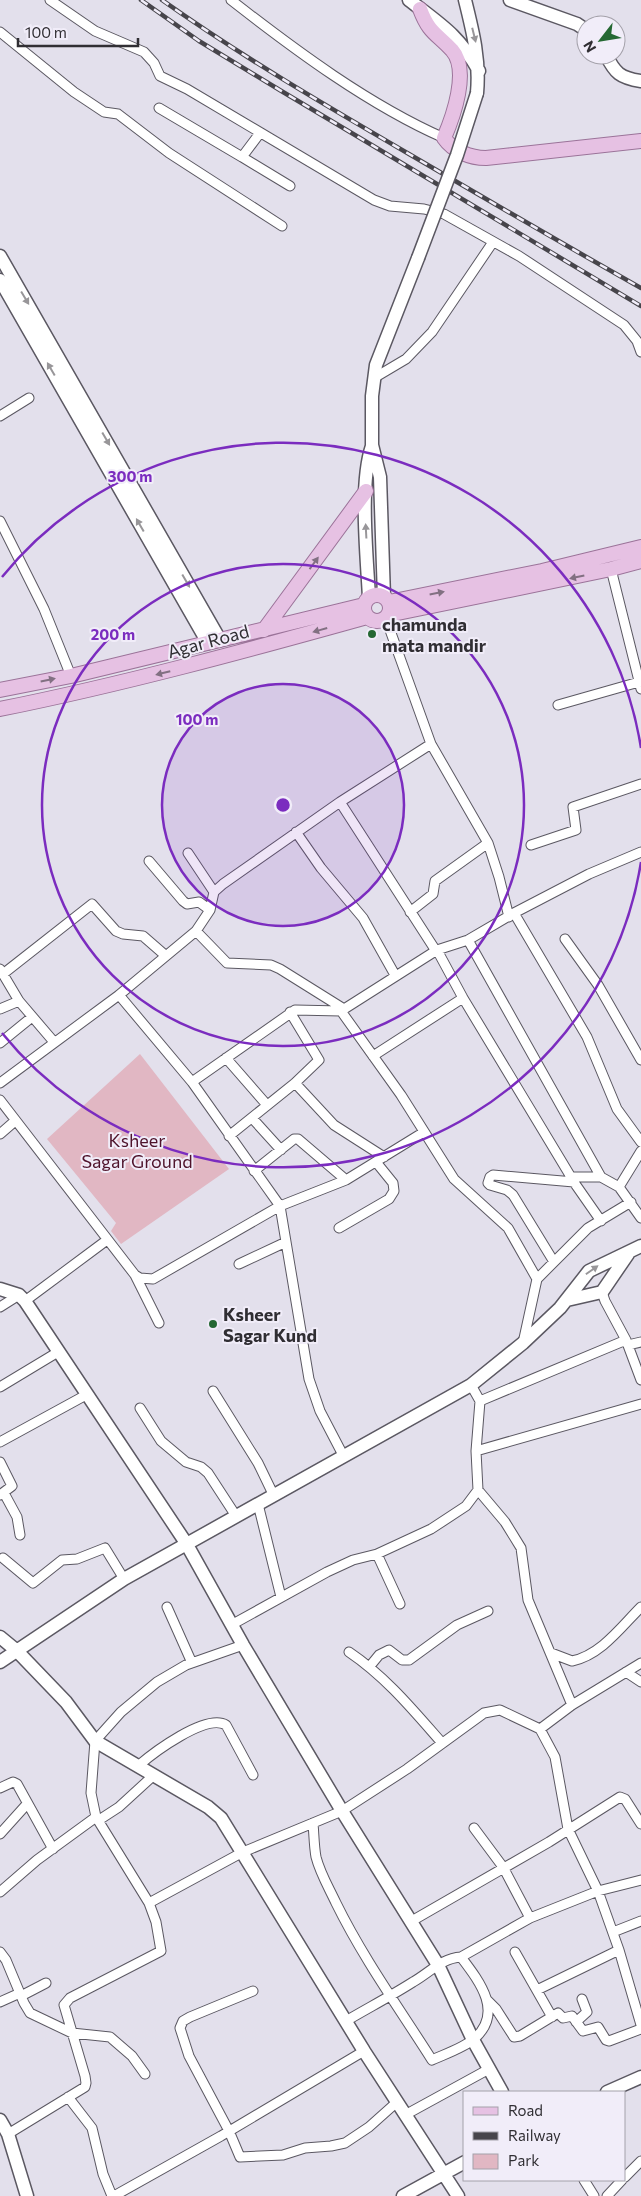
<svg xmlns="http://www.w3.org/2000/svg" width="641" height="2196" font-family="Commissioner,sans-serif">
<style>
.green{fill:#e1b7c3}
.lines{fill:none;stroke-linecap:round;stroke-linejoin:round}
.street-casing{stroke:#5b5862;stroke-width:11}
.secondary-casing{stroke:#5b5862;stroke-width:15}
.primary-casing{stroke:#9b7399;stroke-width:16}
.street{stroke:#fff;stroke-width:9}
.secondary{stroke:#fff;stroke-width:12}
.primary{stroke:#e6c1e3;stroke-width:14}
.rail-casing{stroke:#47454b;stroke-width:4.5}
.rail{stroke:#f1edf9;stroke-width:2.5;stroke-dasharray:8;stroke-linecap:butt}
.secondary-bridge-casing{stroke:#5b5862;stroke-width:15;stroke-linecap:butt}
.secondary-bridge{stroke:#fff;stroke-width:12}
.oneway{fill:#989699}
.oneway2{fill:#827082}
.ring{fill:none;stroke:#7b2cbf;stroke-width:2.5}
.poi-dot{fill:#256833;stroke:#f1edf9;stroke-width:2}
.labels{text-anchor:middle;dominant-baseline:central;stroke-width:4;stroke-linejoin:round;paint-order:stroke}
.poi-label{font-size:18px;font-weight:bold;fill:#302e33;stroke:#f1edf9;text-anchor:start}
.street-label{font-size:18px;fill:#302e33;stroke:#f1edf9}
.park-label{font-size:18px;fill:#4f132b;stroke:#f1edf9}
.centre{fill:#7b2cbf;stroke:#f1edf9;stroke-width:2.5}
.ring-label{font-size:15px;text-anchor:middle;font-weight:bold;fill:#7b2cbf;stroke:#f1edf9;stroke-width:4;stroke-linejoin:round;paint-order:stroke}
</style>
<rect width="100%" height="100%" fill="#e3e0ec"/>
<path class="green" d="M140 1054 229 1169 121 1244 111 1231 116 1223 47 1139Z"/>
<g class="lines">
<g class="street-casing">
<path id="street" d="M50 0 95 31 144 52 154 63 160 76 187 89 374 200 390 206 424 209 444 214 519 256 624 325 637 341 641 352
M231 0C295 50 369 105 444 138
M0 32 74 92 104 112 118 114 169 153 282 226
M159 108 242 157 260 133
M242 157 290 186
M374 378 406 359 432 332 493 242
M0 416 29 398
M0 521 44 609 71 676
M611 569 641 689
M558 705 639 682
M431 744 488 843 499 877 509 917
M340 802 436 951
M296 832 321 868 363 918 395 975
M531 845 576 830 573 807 641 784
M188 853 214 892
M149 861 183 901 187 904 199 902 210 910
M410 912 433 894 435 881 488 843
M514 913 587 1037 617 1109 641 1142
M196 931 227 963 271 965 280 969 344 1009
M565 939 598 985 641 1060
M468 940 601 1177 619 1187
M437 950 463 998 571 1177H601
M0 969 19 1001 54 1042
M3 974 92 904 116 931 123 934 143 936 166 956
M119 995 192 1082 295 1010 341 1011 437 950 468 940 514 913 589 874 641 852
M0 1009 19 1001
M341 1011 401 1095 454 1179 508 1228 537 1279 523 1343
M0 1043 32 1017
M373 1056 463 998
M226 1058 267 1105
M0 1083 119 995 196 931 210 910 214 892 223 884 340 802 431 744 386 619
M295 1083 334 1125 384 1157
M0 1100 135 1275 140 1278 153 1279 280 1206 192 1082
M252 1118 281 1150
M0 1134 15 1121
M229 1136 295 1083 319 1060 290 1012
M641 1151 619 1187 641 1218
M254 1171 294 1139H298L346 1180
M571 1178 601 1221
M339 1228 389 1199 394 1191 393 1183 376 1162
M554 1262 513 1195 507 1190 490 1185 488 1183 490 1177 493 1175 574 1182
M239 1264 286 1242
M135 1275 159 1323
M537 1279 588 1228 631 1202
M602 1292 605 1301 626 1340
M25 1301 107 1240
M0 1307 19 1295
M628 1345 641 1342
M471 1385 480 1401 476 1451
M0 1387 58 1352
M213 1391 258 1463 274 1496
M480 1401 626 1340 641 1380
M140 1408 161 1441 186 1462 201 1467 208 1473 236 1516
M0 1442 86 1395
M344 1457 320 1411 309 1379 280 1206 346 1180 424 1132
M0 1462 12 1486 0 1495
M478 1490 505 1522 521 1548 528 1600 572 1705
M4 1493 17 1517 20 1535
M258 1504 281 1597
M377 1554 400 1604
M3 1558 33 1583 62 1560 77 1559 105 1548 124 1579
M167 1607 192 1663
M233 1624 327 1572 353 1560 377 1554 431 1529 466 1506 478 1490 476 1451 641 1404
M243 1645 186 1665 157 1682 121 1712 95 1741 91 1793 96 1817 149 1903 243 1852 342 1811 407 1769 484 1713 500 1710 540 1729
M349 1652C386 1677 413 1710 442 1743
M551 1653 572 1661C601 1655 621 1627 641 1607
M641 1663 572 1705 540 1729 555 1757 568 1829 598 1891 619 1950 641 2025
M370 1666 379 1655 389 1650 402 1660H409L457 1625 488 1611
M626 1672 641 1682
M138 1766C153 1753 206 1713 226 1725L253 1775
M0 1788 13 1782 17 1784 53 1849
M99 1820 119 1807 154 1775
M313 1823C314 1834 314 1846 316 1857 320 1873 329 1888 336 1903 363 1958 399 2008 432 2060 445 2054 463 2048 474 2039 504 2013 480 1982 461 1957 442 1958 429 1973 413 1982 391 1996 368 2008 346 2021
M474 1828 503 1867 530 1918
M0 1834 27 1804
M0 1892 37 1860 96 1817
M410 1922 549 1842 620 1797 625 1799 641 1824
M613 1932 641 1921
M0 1952 6 1960 24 2003 30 2013 72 2033 110 2037 132 2056 145 2074
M515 1952 552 2017
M461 1957 530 1918 598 1891 641 1880
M537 1990 619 1950
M253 1991 190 2017 183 2021 180 2028 189 2056 229 2131 240 2157 283 2155 305 2148 331 2146 345 2143 369 2127 397 2102
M21 1996 46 1983
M487 2000 496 2009 514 2037 520 2036 558 2013 563 2018 572 2016 583 2031 598 2027 606 2040 609 2041 641 2029
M0 2002 20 1993
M576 2022 587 2012 582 1999
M68 2097 92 2128 103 2174 112 2196
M405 2115 489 2069
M8 2134 85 2087 86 2083 85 2076 64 2005 70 1998 161 1951 156 1922 149 1903
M625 2177 641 2161
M584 2180 594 2196
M114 2196 221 2136 364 2051
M607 2196 622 2180"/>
</g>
<g class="secondary-casing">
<path id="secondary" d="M409 0C440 24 459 35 479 71
M465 0C473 32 480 60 477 93
M510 0 577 24 586 30
M606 55C615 73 620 78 641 81
M0 256 220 640
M0 280 208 643
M384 597 380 477 372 445V396L376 365 418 258
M369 598C367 556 359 484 372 446
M0 1289 19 1295 25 1301 186 1543 243 1645 342 1811 438 1965 473 2040 502 2092
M567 1300 602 1292 628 1254
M0 1637 17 1651 66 1702 95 1741 208 1807 221 1818 364 2051 458 2196
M0 1662 124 1579 471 1385 523 1343 560 1308 589 1271 641 1246
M607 2092 641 2077
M0 2120 8 2134 27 2196
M403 2196 465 2162"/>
</g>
<g class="primary-casing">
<path id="primary" d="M420 9C429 33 436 33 452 50 470 70 453 117 444 138 453 151 470 158 486 158L641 141
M364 608a13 13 0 1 1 26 0a13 13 0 1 1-26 0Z
M389 602 542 571 641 547
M388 615 611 569 641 561
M264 630 366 491
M0 690 71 676 364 605
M0 709C124 684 245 651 367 617"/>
</g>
<use href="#street" class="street"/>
<use href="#secondary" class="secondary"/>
<use href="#primary" class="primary"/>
<g class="rail-casing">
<path id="rail" d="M141 0 199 41 283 92 641 306
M162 0C241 56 325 105 409 154 486 199 563 244 641 288"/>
</g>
<use href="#rail" class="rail"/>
<g class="secondary-bridge-casing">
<path id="secondary-bridge" d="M418 258 457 155 477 93"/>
</g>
<use href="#secondary-bridge" class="secondary-bridge"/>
</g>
<defs><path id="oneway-solid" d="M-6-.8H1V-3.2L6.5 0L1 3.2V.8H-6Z" transform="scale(1.25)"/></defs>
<g class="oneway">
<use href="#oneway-solid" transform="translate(474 35) rotate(76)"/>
<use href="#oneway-solid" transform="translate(25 298) rotate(59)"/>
<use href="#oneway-solid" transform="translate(51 369) rotate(-120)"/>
<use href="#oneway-solid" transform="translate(106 439) rotate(60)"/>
<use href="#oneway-solid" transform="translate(140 525) rotate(-120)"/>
<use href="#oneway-solid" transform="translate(366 531) rotate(-93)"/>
<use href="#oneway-solid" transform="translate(186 581) rotate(60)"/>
<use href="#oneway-solid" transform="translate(592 1270) rotate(-35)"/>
</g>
<g class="oneway2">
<use href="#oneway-solid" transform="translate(314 563) rotate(-54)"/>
<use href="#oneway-solid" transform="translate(577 577) rotate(168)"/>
<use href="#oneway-solid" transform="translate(437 593) rotate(-11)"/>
<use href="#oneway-solid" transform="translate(320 630) rotate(164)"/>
<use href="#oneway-solid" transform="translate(163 673) rotate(166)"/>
<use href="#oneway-solid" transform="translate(48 680) rotate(-12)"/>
</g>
<circle cx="283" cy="805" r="121" fill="#7b2cbf" fill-opacity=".12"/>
<g class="ring">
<circle cx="283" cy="805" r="121"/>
<circle cx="283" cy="805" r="241"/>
<path d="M641 862A362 362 0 0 1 2 1033M2 577A362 362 0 0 1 641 748"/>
</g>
<g class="poi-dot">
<circle cx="372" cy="634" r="5"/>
<circle cx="213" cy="1324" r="5"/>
</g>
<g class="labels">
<g class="poi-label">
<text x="382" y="624">chamunda<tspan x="382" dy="21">mata mandir</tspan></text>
<text x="223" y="1314">Ksheer<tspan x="223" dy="21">Sagar Kund</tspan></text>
</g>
<g class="street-label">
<text transform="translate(208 641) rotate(-15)">Agar Road</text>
</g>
<g class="park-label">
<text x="137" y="1140">Ksheer<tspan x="137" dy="21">Sagar Ground</tspan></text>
</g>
</g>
<circle cx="283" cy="805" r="8" class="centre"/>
<g class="ring-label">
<text x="130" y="482">300 m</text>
<text x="113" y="640">200 m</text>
<text x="197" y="725">100 m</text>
</g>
<rect x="463" y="2091" width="162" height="90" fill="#f1edf9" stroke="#a4a1aa"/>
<rect x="473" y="2107" width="25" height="8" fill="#e6c1e3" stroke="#a4a1aa"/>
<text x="508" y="2116" font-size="15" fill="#302e33">Road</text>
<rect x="473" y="2132" width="25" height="8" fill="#47454b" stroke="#a4a1aa"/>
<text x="508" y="2141" font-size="15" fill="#302e33">Railway</text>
<rect x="473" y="2154" width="25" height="15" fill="#e1b7c3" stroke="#a4a1aa"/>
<text x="508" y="2166" font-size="15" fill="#302e33">Park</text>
<g transform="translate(601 40) rotate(239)"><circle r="24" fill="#f1edf9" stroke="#a4a1aa"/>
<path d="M0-4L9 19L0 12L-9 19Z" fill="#256833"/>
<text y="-8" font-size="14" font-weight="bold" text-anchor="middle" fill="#302e33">N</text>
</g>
<path d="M18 38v8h120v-8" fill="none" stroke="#302e33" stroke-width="2.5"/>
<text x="25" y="38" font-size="15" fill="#302e33" stroke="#f1edf9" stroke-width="4" paint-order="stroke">100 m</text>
</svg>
